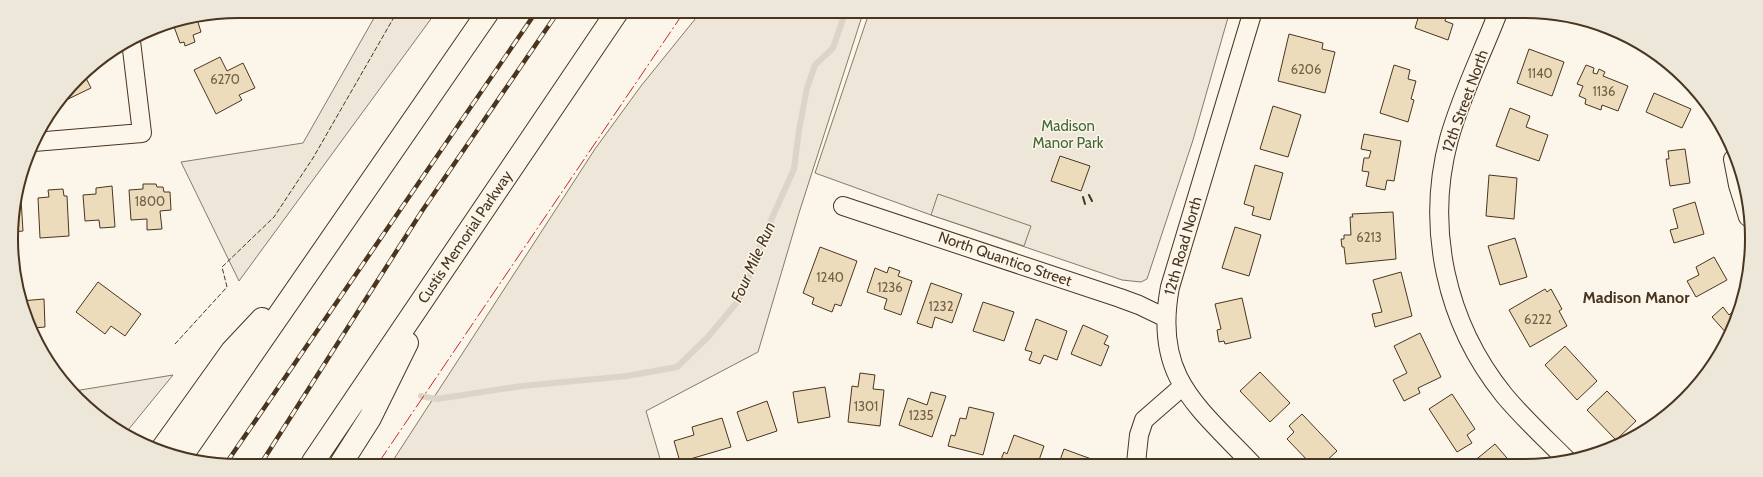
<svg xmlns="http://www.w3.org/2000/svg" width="1763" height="477" font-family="Cabin,sans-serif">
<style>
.green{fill:#ede6d9;stroke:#887966}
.parking{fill:#ede7d9;stroke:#887966}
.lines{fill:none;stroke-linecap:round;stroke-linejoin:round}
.stream{stroke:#dcd4c6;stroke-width:6}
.building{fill:#ecdcbc;stroke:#4a3520}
.street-casing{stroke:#4a3520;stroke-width:20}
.highway-casing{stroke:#4a3520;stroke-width:24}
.street{stroke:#fbf6e9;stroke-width:18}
.highway{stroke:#fbf6e9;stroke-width:22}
.rail-casing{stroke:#4a3520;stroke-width:4.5}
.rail{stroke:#fbf6e9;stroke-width:3;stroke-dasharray:9;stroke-linecap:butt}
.fence{stroke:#4a3520;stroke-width:1;stroke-dasharray:5 2;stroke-linecap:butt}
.wall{stroke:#4a3520;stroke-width:2}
.power{stroke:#c62828;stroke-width:1;stroke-dasharray:14 3 2 3;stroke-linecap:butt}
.labels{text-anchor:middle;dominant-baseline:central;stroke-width:3;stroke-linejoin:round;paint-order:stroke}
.number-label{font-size:13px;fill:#725f47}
.street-label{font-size:15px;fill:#4a3520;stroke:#fbf6e9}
.park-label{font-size:15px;fill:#436837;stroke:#fbf6e9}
.water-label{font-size:16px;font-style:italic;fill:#4a3520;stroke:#fbf6e9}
.neighbourhood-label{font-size:16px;font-weight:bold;fill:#4a3520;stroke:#fbf6e9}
.rim{fill:none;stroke:#4a3520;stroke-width:2}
</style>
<rect width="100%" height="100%" fill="#fbf6e9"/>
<path class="green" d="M378 11 436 12 239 281 181 162 303 143Z
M700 13H863L799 213 758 352 646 411 661 462H392L595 149 641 86Z
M869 13 1229 14 1193 140 1147 279 1141 282 1122 280 931 215 815 173Z
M173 375 124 435 74 391Z"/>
<path class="parking" d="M938 194 1031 226 1024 246 931 215Z"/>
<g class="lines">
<path class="stream" d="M421 396 437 399 522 386 627 376 677 367 708 337 739 300 749 277 763 238 794 169 799 130 807 88 815 65 833 48 845 13"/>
</g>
<path class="building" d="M1419 15H1439L1446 17 1445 21 1453 24 1448 40 1415 28Z
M197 19 201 32 193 35 195 42 185 46 184 42 180 43 173 24Z
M1289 34 1323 43 1322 49 1335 52 1325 93 1278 81Z
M1529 49 1564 62 1552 96 1517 83Z
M220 57 227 71 243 63 255 88 239 95 242 100 216 114 194 70Z
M1394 65 1410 70 1408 79 1416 81 1411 99 1414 100 1408 122 1380 113Z
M1586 65 1594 68 1593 73 1597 74 1599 69 1605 72 1603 76 1628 86 1618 111 1602 105 1601 110 1585 104 1586 99 1579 96 1583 86 1577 84Z
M87 69 89 74 85 76 91 88 62 102Z
M1654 93 1691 109 1682 128 1646 112Z
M1273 106 1301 115 1288 157 1260 149Z
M1510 108 1530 116 1526 127 1548 135 1539 161 1496 146Z
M1364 134 1401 141 1394 181 1387 180 1385 190 1366 186 1369 172 1362 171 1364 158H1369L1371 151 1361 149Z
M1685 149 1690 183 1670 186 1666 159H1669L1668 151Z
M1060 156 1090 166 1081 191 1051 181Z
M1255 165 1283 173 1270 220 1252 215 1254 207 1244 204Z
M1489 175 1517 178 1514 219 1486 216Z
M143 184H156L157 187H163L164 192H170L171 210 160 211 162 229 147 230V219L131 220 129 190 143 189Z
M112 186 115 227 100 228 99 220 85 221 83 195 96 194V188Z
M63 189 64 196H67L69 236 40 238 38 198 49 197 48 190Z
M18 199H21L23 231 12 232V223Z
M1695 202 1704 234 1674 243 1670 230 1678 228 1673 209Z
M1393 212 1396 259 1346 264 1344 247H1342L1341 239H1344V235H1351L1350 217H1353L1352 214Z
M1235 227 1261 235 1249 276 1222 268Z
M1515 238 1527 277 1500 285 1488 246Z
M820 247 857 261 841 306 835 304 832 312 812 304 814 298 803 293Z
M1714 257 1727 280 1696 297 1687 281 1699 275 1696 267Z
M889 267 900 271 898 276 912 281 901 315 884 309 887 299 867 292 875 268 887 273Z
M1401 272 1412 316 1375 327 1372 314 1382 312 1373 280Z
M98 282 141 314 125 336 111 326 105 334 76 312Z
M931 283 962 294 952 323 935 317 932 328 917 323Z
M1545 289 1547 292 1551 289 1562 309 1559 311 1567 326 1530 347 1509 310Z
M1242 298 1251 338 1225 344 1224 341 1219 342 1217 330 1221 329 1215 304Z
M44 299 45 327 34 328 21 301Z
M983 302 1014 312 1004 341 973 331Z
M1739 306 1728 335 1712 317 1723 307 1729 315Z
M1036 319 1067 331 1057 360 1044 355 1040 364 1029 360 1032 352 1025 350Z
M1083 325 1108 336 1104 344 1109 346 1101 366 1071 354Z
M1420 333 1441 377 1418 388 1420 393 1404 401 1393 380 1407 373 1394 346Z
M1565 346 1597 381 1577 400 1545 365Z
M1260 372 1290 403 1270 422 1240 391Z
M860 373 875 375 873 389 884 390 880 426 848 422 852 386 858 387Z
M825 387 830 417 798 423 793 392Z
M1607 391 1636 421 1616 440 1587 410Z
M931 392 946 396 932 437 899 425 908 398 927 405Z
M1452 394 1475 429 1467 435 1472 443 1457 452 1429 409Z
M767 401 777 431 747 441 737 412Z
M969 407 994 413 983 455 948 446 951 435 955 436 960 418 966 419Z
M1302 414 1337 451 1323 464H1311L1287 439 1294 432 1289 426Z
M722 418 731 447 680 462 674 441 694 435 692 427Z
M1014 435 1044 446 1038 463 1000 462 1004 452 1007 454Z
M1495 444 1512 464H1475L1473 462Z
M1064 449 1094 460 1093 463H1059Z"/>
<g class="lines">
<g class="street-casing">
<path id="street" d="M1252 14 1170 287C1153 376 1196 405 1252 464
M1497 15C1481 56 1461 96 1449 139 1425 228 1446 323 1504 395 1523 418 1546 439 1567 460
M34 142 142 133 131 41
M1733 159 1738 185 1748 217
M843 206 1120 298 1139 305 1166 318
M1136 463 1139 435 1144 420 1183 386"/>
</g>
<g class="highway-casing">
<path id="highway" d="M162 449 232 351 262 319
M181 457 488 12
M313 462 617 12
M342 462 370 418 407 343"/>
</g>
<use href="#street" class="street"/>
<use href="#highway" class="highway"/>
<g class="rail-casing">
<path id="rail" d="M227 462 536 12
M262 462 422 211 558 12"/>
</g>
<use href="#rail" class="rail"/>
<path class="fence" d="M175 344 227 287 222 267 274 217 313 158 397 12"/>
<path class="wall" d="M1089 195 1092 201
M1083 197 1085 204"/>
<path class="power" d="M379 462 684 12"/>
</g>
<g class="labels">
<g class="number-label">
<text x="1306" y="69">6206</text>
<text x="1540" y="73">1140</text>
<text x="225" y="79">6270</text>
<text x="1604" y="91">1136</text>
<text x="150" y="201">1800</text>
<text x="1369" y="237">6213</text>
<text x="830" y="277">1240</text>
<text x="890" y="287">1236</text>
<text x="941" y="306">1232</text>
<text x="1538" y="319">6222</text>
<text x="866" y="406">1301</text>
<text x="921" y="415">1235</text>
</g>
<g class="street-label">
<text transform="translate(1465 101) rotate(-70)">12th Street North</text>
<text transform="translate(465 237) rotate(-56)">Custis Memorial Parkway</text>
<text transform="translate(1183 246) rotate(-74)">12th Road North</text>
<text transform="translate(1005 259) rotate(19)">North Quantico Street</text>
</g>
<g class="park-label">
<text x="1068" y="126">Madison<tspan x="1068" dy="17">Manor Park</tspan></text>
</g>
<g class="water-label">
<text transform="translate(753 262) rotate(-66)">Four Mile Run</text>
</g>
<g class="neighbourhood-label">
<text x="1636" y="297">Madison Manor</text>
</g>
</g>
<path d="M0 0H1763V477H0ZM238 18H1525A220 220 0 0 1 1745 238V239A220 220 0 0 1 1525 459H238A220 220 0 0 1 18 239V238A220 220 0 0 1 238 18Z" fill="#ede7d9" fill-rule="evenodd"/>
<path class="rim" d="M238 18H1525A220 220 0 0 1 1745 238V239A220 220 0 0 1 1525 459H238A220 220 0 0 1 18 239V238A220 220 0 0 1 238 18Z"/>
</svg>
